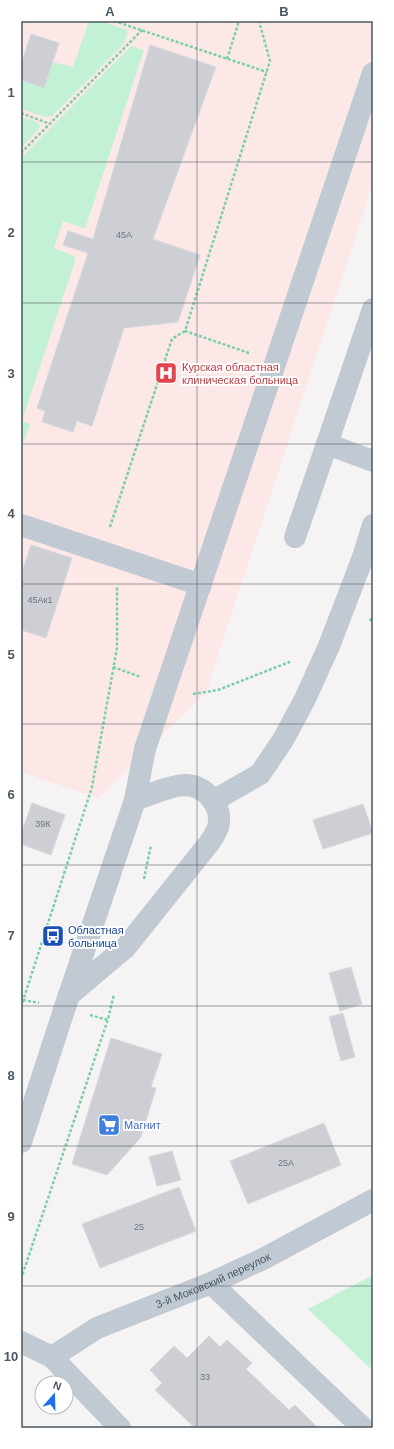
<svg xmlns="http://www.w3.org/2000/svg" width="394" height="1449" font-family="Helvetica,sans-serif">
<style>
.medical{fill:#fce8e6}
.green{fill:#c3f1d5}
.building{fill:#cdcfd5;stroke:#d7d9de}
.lines{fill:none;stroke-linecap:round;stroke-linejoin:round}
.path{stroke:#7ad0a6;stroke-width:2.5;stroke-dasharray:3 2;stroke-linecap:butt}
.minor{stroke:#c1cad2;stroke-width:22}
.grid{fill:none;stroke:#4a5661;stroke-width:1;stroke-opacity:0.55}
.labels{text-anchor:middle;dominant-baseline:central;stroke-width:4;stroke-linejoin:round;paint-order:stroke}
.number-label{font-size:9px;fill:#6b747e}
.health-label{font-size:11px;fill:#be3a42;stroke:#fff;text-anchor:start}
.transit-label{font-size:11px;fill:#164399;stroke:#fff;text-anchor:start}
.shop-label{font-size:11px;fill:#366cbe;stroke:#fff;text-anchor:start}
.street-label{font-size:11px;fill:#4a5661;stroke:#fff}
.neatline{fill:none;stroke:#4a5661;stroke-width:1.5}
.grid-label{font-size:13px;text-anchor:middle;font-weight:bold;fill:#4a5661}
</style>
<rect width="100%" height="100%" fill="#f5f3f3"/>
<path class="medical" d="M21 21H373V183L206 692 99 798 21 772Z"/>
<path class="green" d="M89 21H100L128 30 124 44 52 116 45 117 21 109V80L44 88 53 62 73 67Z
M131 46 144 50 85 229 63 221 54 248 74 256 76 258 22 421 30 424 21 449V158Z
M21 117 37 122 40 126 39 129 21 148Z
M373 1275V1371L308 1309Z"/>
<path class="building" d="M31 34 59 43 44 88 21 80V64Z
M150 45 216 67 153 239 200 255 178 322 124 328 92 426 77 421 73 432 42 422 45 411 37 408 88 253 63 245 68 231 93 239Z
M31 545 72 558 46 638 21 630V568L23 569Z
M32 803 65 815 51 855 21 844V834Z
M363 804 373 833 323 849 313 820Z
M351 967 362 1004 340 1011 329 973Z
M343 1013 355 1057 341 1061 329 1017Z
M111 1038 162 1054 151 1087 156 1088 141 1137 107 1175 72 1164Z
M324 1123 341 1165 248 1204 230 1161Z
M172 1151 181 1180 157 1186 149 1157Z
M179 1187 196 1231 100 1268 82 1224Z
M209 1336 220 1347 227 1340 252 1363 246 1369 267 1389 289 1410 295 1405 318 1428H195L155 1390 162 1383 150 1370 174 1346 187 1358Z"/>
<g class="lines">
<path class="path" d="M114 21 267 72
M227 59 239 21
M21 113 50 124
M21 153 142 30
M249 353 185 331 270 61 259 21
M110 527 172 339 185 331
M370 621 373 615
M113 667 141 677
M193 694 218 690 292 661
M144 879 151 845
M23 1000 39 1003
M21 1007 92 787 117 648V586
M90 1015 108 1020
M21 1279 108 1019 114 994"/>
<g class="minor">
<path d="M373 309 327 444 373 461"/>
<path d="M21 525 201 585"/>
<path d="M295 537 327 444"/>
<path d="M213 801 260 774 283 740 305 699 329 646 362 560 373 525"/>
<path d="M69 995 126 947 210 842C214 836 218 830 219 823 221 804 205 786 186 785 171 785 150 795 135 800"/>
<path d="M21 1142 64 1010 135 800 145 749 373 73"/>
<path d="M211 1283 363 1428"/>
<path d="M21 1342 52 1357 120 1428"/>
<path id="s1" d="M52 1357 97 1328 211 1283 263 1259 373 1200"/>
</g>
</g>
<path class="grid" d="M197 21V1428M21 162H373M21 303H373M21 444H373M21 584H373M21 724H373M21 865H373M21 1006H373M21 1146H373M21 1286H373"/>
<defs>
<g id="hospital-square" transform="scale(1.15)"><rect x="-9" y="-9" width="18" height="18" rx="4" fill="#e0444e" stroke="#fff"/><path d="M-5-5h3v3.5h4V-5h3V5h-3V1.5h-4V5h-3Z" fill="#fff"/></g>
<g id="bus-square" transform="scale(1.15)"><rect x="-9" y="-9" width="18" height="18" rx="4" fill="#1a4fb4" stroke="#fff"/><path d="M-5-6H5V4H4V6H2V4H-2V6H-4V4H-5ZM-3.5-4V0h7V-4ZM-3.5 1.2v1.5H-2V1.2ZM2 1.2v1.5H3.5V1.2Z" fill="#fff"/></g>
<g id="supermarket-square" transform="scale(1.15)"><rect x="-9" y="-9" width="18" height="18" rx="4" fill="#3f7fe0" stroke="#fff"/><path d="M-6-5.5h2.5l.6 2H6L4.5 2H-2.5L-4.4-4H-6ZM-1.5 3.2a1.3 1.3 0 1 0 .1 0ZM3 3.2a1.3 1.3 0 1 0 .1 0Z" fill="#fff"/></g>
</defs>
<g fill-rule="evenodd">
<use href="#hospital-square" x="166" y="373"/>
<use href="#bus-square" x="53" y="936"/>
<use href="#supermarket-square" x="109" y="1125"/>
</g>
<g class="labels">
<g class="number-label">
<text x="124" y="235">45А</text>
<text x="40" y="600">45Ак1</text>
<text x="43" y="824">39К</text>
<text x="286" y="1163">25А</text>
<text x="139" y="1227">25</text>
<text x="205" y="1377">33</text>
</g>
<g class="health-label">
<text x="182" y="367">Курская областная<tspan x="182" dy="13">клиническая больница</tspan></text>
</g>
<g class="transit-label">
<text x="68" y="930">Областная<tspan x="68" dy="13">больница</tspan></text>
</g>
<g class="shop-label">
<text x="124" y="1125">Магнит</text>
</g>
<g class="street-label">
<text stroke="none"><textPath href="#s1" startOffset="179">3-й Моковский переулок</textPath></text>
</g>
</g>
<rect width="394" height="1449" fill="none" stroke="#ffffff" stroke-width="44"/>
<g transform="translate(54 1395) rotate(20)"><circle r="19" fill="#ffffff" stroke="#b7bbc0"/>
<path d="M0-3L7 15L0 10L-7 15Z" fill="#1a73e8"/>
<text y="-6" font-size="11" font-weight="bold" text-anchor="middle" fill="#4a5661">N</text>
</g>
<rect x="22" y="22" width="350" height="1405" class="neatline"/>
<g class="grid-label">
<text x="110" y="16">A</text>
<text x="284" y="16">B</text>
<text x="11" y="97">1</text>
<text x="11" y="237">2</text>
<text x="11" y="378">3</text>
<text x="11" y="518">4</text>
<text x="11" y="659">5</text>
<text x="11" y="799">6</text>
<text x="11" y="940">7</text>
<text x="11" y="1080">8</text>
<text x="11" y="1221">9</text>
<text x="11" y="1361">10</text>
</g>
</svg>
